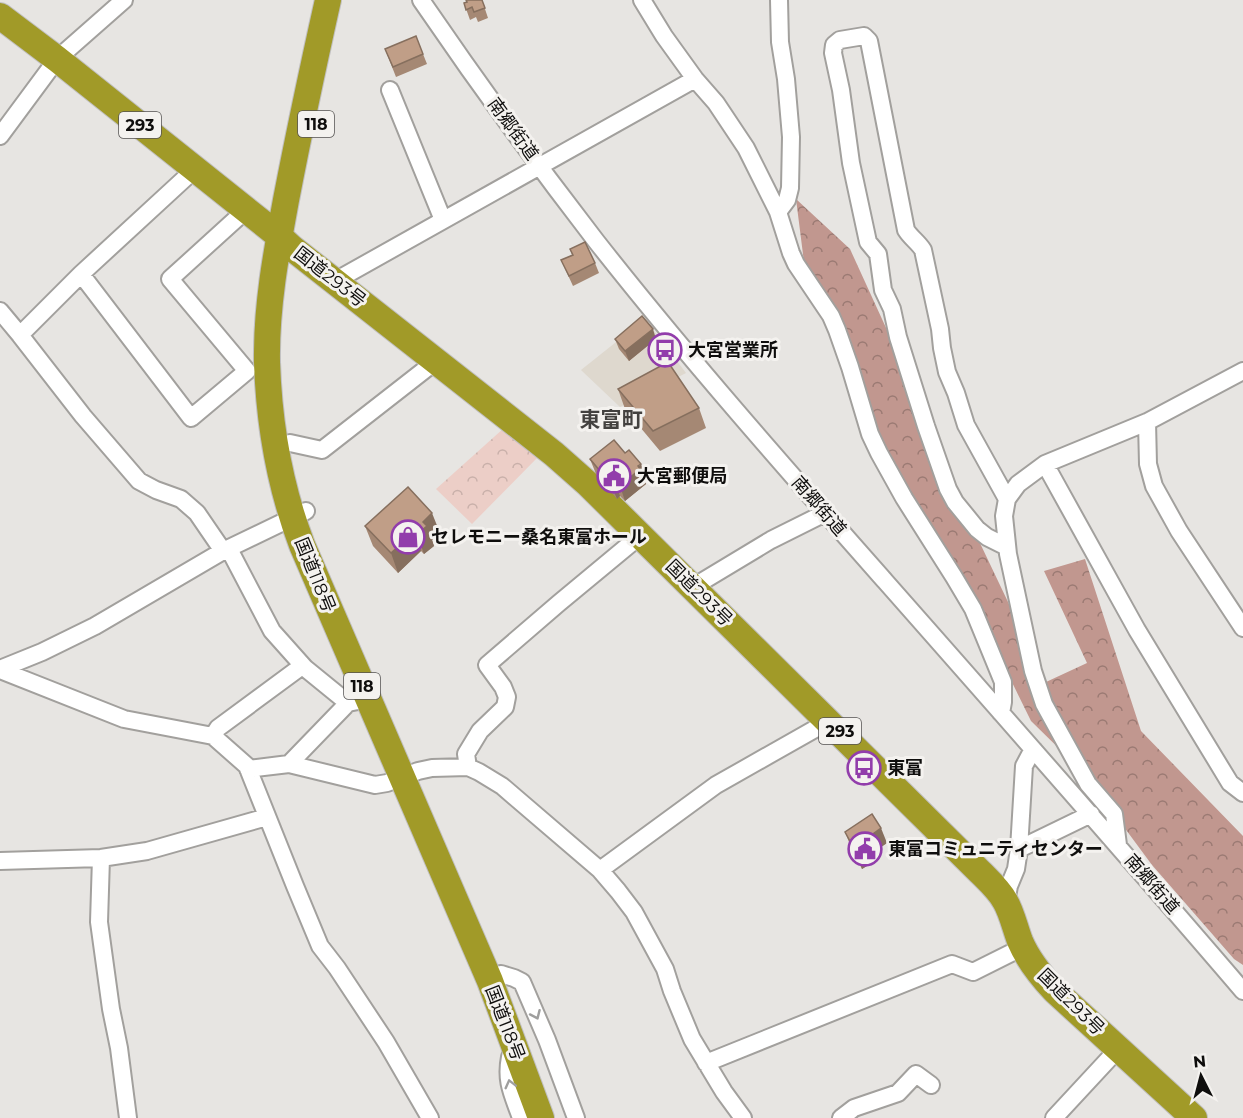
<svg xmlns="http://www.w3.org/2000/svg" width="1243" height="1118" font-family="Montserrat,'Noto Sans JP',sans-serif">
<style>
.built{fill:#ded8ce}
.forest{fill:url(#forest-crowns)}
.park{fill:url(#park-crowns)}
.lines{fill:none;stroke-linecap:round;stroke-linejoin:round}
.minor-casing{stroke:#a2a09d;stroke-width:20}
.highway-casing{stroke:#c1c0c0;stroke-width:28}
.minor{stroke:#fff;stroke-width:16}
.highway{stroke:#a19a28;stroke-width:26}
.wall{fill:#a58874}
.shaded-wall{fill:#866f5e}
.building{fill:#c09e87;stroke:#866f5e;stroke-width:1.5}
.oneway{stroke:#9f9f9e}
.labels{text-anchor:middle;dominant-baseline:central;stroke-width:6;stroke-linejoin:round;paint-order:stroke}
.shield{fill:#f4f2ef;stroke:#545251;stroke-width:1.5}
.shield-label{font-size:16px;font-weight:bold;fill:#0f0e0d}
.street-label{font-size:18px;fill:#0f0e0d;stroke:#f4f2ef}
.poi-label{font-size:18px;font-weight:bold;fill:#0f0e0d;stroke:#f4f2ef;text-anchor:start}
.quarter-label{font-size:21px;font-weight:bold;fill:#43413f;stroke:#f4f2ef}
</style>
<defs>
<pattern id="forest-crowns" width="20" height="18" patternUnits="userSpaceOnUse" patternTransform="scale(1.5)"><rect width="20" height="18" fill="#c1978f"/><path d="M2 6a3 3 0 1 1 6 0M12 15a3 3 0 1 1 6 0" fill="none" stroke="#9b7a73"/></pattern>
<pattern id="park-crowns" width="20" height="18" patternUnits="userSpaceOnUse" patternTransform="scale(1.5)"><rect width="20" height="18" fill="#eccec7"/><path d="M2 6a3 3 0 1 1 6 0M12 15a3 3 0 1 1 6 0" fill="none" stroke="#c9b0aa"/></pattern>
</defs>
<rect width="100%" height="100%" fill="#e7e5e2"/>
<path class="built" d="M645 319 686 373 620 407 581 370Z"/>
<path class="forest" d="M796 199 850 249 919 400 969 520 1046 682 1087 663 1044 571 1085 559 1141 731 1243 836V965L1234 959 1152 865 1084 773 1031 721 957 570 907 493 874 431 805 270Z"/>
<path class="park" d="M504 428 539 456 472 524 436 489Z"/>
<g class="lines">
<g class="minor-casing">
<path id="minor" d="M421 0C477 82 535 162 596 241 688 358 787 470 885 581 1005 717 1125 853 1243 991
M642 0 664 36 695 79 716 103 746 148 778 212 791 253 796 264 831 316 837 330 850 367 870 434 879 453 904 498 954 577 973 609 987 643 1003 682V702L1001 713
M390 90 443 220
M0 136 57 59 124 0
M778 212 787 200 790 188 791 137 786 79 780 42 779 0
M81 274 191 418 247 371 170 279 246 210
M335 281 695 79
M0 311 20 335 83 416 139 481 156 490 181 499 197 513 223 551
M20 335 81 274 195 169
M1147 422 1148 464 1154 486 1179 531 1243 628
M290 443 322 450 436 361
M1045 464 1137 630 1230 783 1243 793
M1007 499 966 425 956 393 947 372 942 348 940 329 923 250C918 242 911 238 906 230L869 41 864 36 840 40 834 45 833 53 841 90 851 163 868 242 878 254 883 290 892 309 898 337 926 426 948 489 955 502 977 529 987 537 1007 547
M229 549 272 631 305 668 348 703 368 699
M693 587 771 540 825 513
M0 669 42 652 95 626 223 551 306 511
M0 670 124 719 213 736 247 766 295 886 320 946 337 968 386 1042 430 1118
M213 736 218 728 302 666
M289 764 348 703
M468 767 466 754 480 731 505 707 507 697 503 687 487 665 559 603 641 535
M248 769 289 764 375 785 387 783 418 771 432 768 468 767 479 772 502 786 600 870 618 891 634 912 665 969 672 991 692 1039 724 1092 743 1118
M1118 845 1114 814 1088 784 1044 704 1033 671 1008 554 1004 516 1007 499 1018 484 1045 464 1147 422 1243 371
M1019 849 1091 814
M101 858 99 922 111 1009 119 1048 128 1118
M0 861 101 858 147 851 267 817
M600 870 716 785 829 721
M1006 902 1009 886 1016 869 1019 849 1024 766 1033 749
M501 974 514 978 522 982 547 1040 576 1118
M516 1052 510 1057C505 1082 513 1095 521 1118
M706 1063 952 964 973 972 1023 947
M841 1118 854 1108 898 1093 916 1074 931 1085
M1054 1118 1118 1049"/>
</g>
<g class="highway-casing">
<path id="highway" d="M328 0C313 67 299 133 286 200 276 254 266 308 267 362 269 424 280 487 302 545L490 981 541 1118
M0 16 57 59 279 236 292 248 554 454 588 484 980 872C989 881 999 890 1005 901 1012 913 1015 928 1020 941 1028 960 1041 976 1055 991L1194 1118"/>
</g>
<use href="#minor" class="minor"/>
<use href="#highway" class="highway"/>
</g>
<path class="wall" d="M482 0 488 18 478 22 476 17 470 20 464 3Z
M385 49 423 54 427 64 396 77Z
M570 249 595 263 599 273 573 286 561 260 572 255Z
M615 339H656L629 361 619 349Z
M618 389 699 408 706 428 660 451 625 409Z
M590 459 646 479 645 481 646 484 625 501 620 496 617 499 596 474Z
M365 526 440 533 432 540 434 546 424 554 421 551 398 573 373 546Z
M845 832 887 843 875 851 878 859 862 869 851 847Z"/>
<path class="shaded-wall" d="M653 329 656 339 629 361 625 351Z
M641 464 646 479 645 481 646 484 625 501 620 486Z
M615 481 620 496 617 499 611 484Z
M432 513 440 533 432 540 434 546 424 554 417 534 423 522Z
M414 532 421 551 398 573 391 553Z
M881 828 887 843 875 851 878 859 862 869 857 854 870 836Z"/>
<path class="building" d="M466 0H482L485 8 474 12 472 7 466 10 464 3 467 2Z
M416 36 423 54 393 67 385 49Z
M585 242 595 263 569 276 561 260 573 255 570 249Z
M642 316 653 329 625 351 615 339Z
M668 362 699 408 653 431 618 389Z
M614 440 625 453 629 450 641 464 638 466 640 469 620 486 615 481 611 484 590 459Z
M408 487 432 513 423 522 427 526 417 534 414 532 391 553 365 526Z
M872 814 881 828 870 836 873 844 857 854 845 832Z"/>
<defs><path id="oneway-chevron" d="M-2-3.5L2.5 0L-2 3.5" fill="none" stroke-width="1.6" stroke-linecap="round" stroke-linejoin="round" transform="scale(1.5)"/></defs>
<g class="oneway">
<use href="#oneway-chevron" transform="translate(536 1015) rotate(66)"/>
<use href="#oneway-chevron" transform="translate(510 1084) rotate(-104)"/>
</g>
<defs>
<g id="bus-ring" transform="scale(1.725)"><circle r="9.5" fill="#f4f2ef" stroke="#923dab" stroke-width="1.5"/><path d="M-5-6H5V4H4V6H2V4H-2V6H-4V4H-5ZM-3.5-4V0h7V-4ZM-3.5 1.2v1.5H-2V1.2ZM2 1.2v1.5H3.5V1.2Z" fill="#923dab"/></g>
<g id="civic-ring" transform="scale(1.725)"><circle r="9.5" fill="#f4f2ef" stroke="#923dab" stroke-width="1.5"/><path d="M-.6-6.5H3V-4.5H.6V-3L4-1V1h2V6H-6V1h2V-1L-.6-3ZM-1.2 2.5V6h2.4V2.5Z" fill="#923dab"/></g>
<g id="shop-ring" transform="scale(1.725)"><circle r="9.5" fill="#f4f2ef" stroke="#923dab" stroke-width="1.5"/><path d="M-5-2.5h2.3a2.7 3.5 0 0 1 5.4 0H5L5.5 6h-11ZM-1.5-2.5h3a1.5 2.3 0 0 0-3 0Z" fill="#923dab"/></g>
</defs>
<g fill-rule="evenodd">
<use href="#bus-ring" x="665" y="350"/>
<use href="#civic-ring" x="614" y="476"/>
<use href="#shop-ring" x="408" y="537"/>
<use href="#bus-ring" x="864" y="768"/>
<use href="#civic-ring" x="865" y="849"/>
</g>
<g class="labels">
<g class="shield">
<rect x="298" y="111" width="36" height="26" rx="4.5"/>
<rect x="119" y="112" width="42" height="26" rx="4.5"/>
<rect x="344" y="673" width="36" height="26" rx="4.5"/>
<rect x="819" y="718" width="42" height="26" rx="4.5"/>
</g>
<g class="shield-label">
<text x="316" y="124">118</text>
<text x="140" y="125">293</text>
<text x="362" y="686">118</text>
<text x="840" y="731">293</text>
</g>
<g class="street-label">
<text transform="translate(513 129) rotate(54)">南郷街道</text>
<text transform="translate(330 277) rotate(38)">国道293号</text>
<text transform="translate(819 506) rotate(49)">南郷街道</text>
<text transform="translate(315 575) rotate(68)">国道118号</text>
<text transform="translate(699 593) rotate(45)">国道293号</text>
<text transform="translate(1152 884) rotate(49)">南郷街道</text>
<text transform="translate(1071 1002) rotate(45)">国道293号</text>
<text transform="translate(505 1023) rotate(69)">国道118号</text>
</g>
<g class="poi-label">
<text x="688" y="350">大宮営業所</text>
<text x="637" y="476">大宮郵便局</text>
<text x="431" y="537">セレモニー桑名東富ホール</text>
<text x="887" y="768">東富</text>
<text x="888" y="849">東富コミュニティセンター</text>
</g>
<g class="quarter-label">
<text x="611" y="419">東富町</text>
</g>
</g>
<g transform="translate(1201 1076) rotate(354)" stroke="#f4f2ef" stroke-width="4.5" paint-order="stroke">
<path d="M0-4.5L10 22L0 15L-10 22Z" fill="#0f0e0d"/>
<text y="-9" font-size="16" font-weight="bold" text-anchor="middle" fill="#0f0e0d">N</text>
</g>
</svg>
